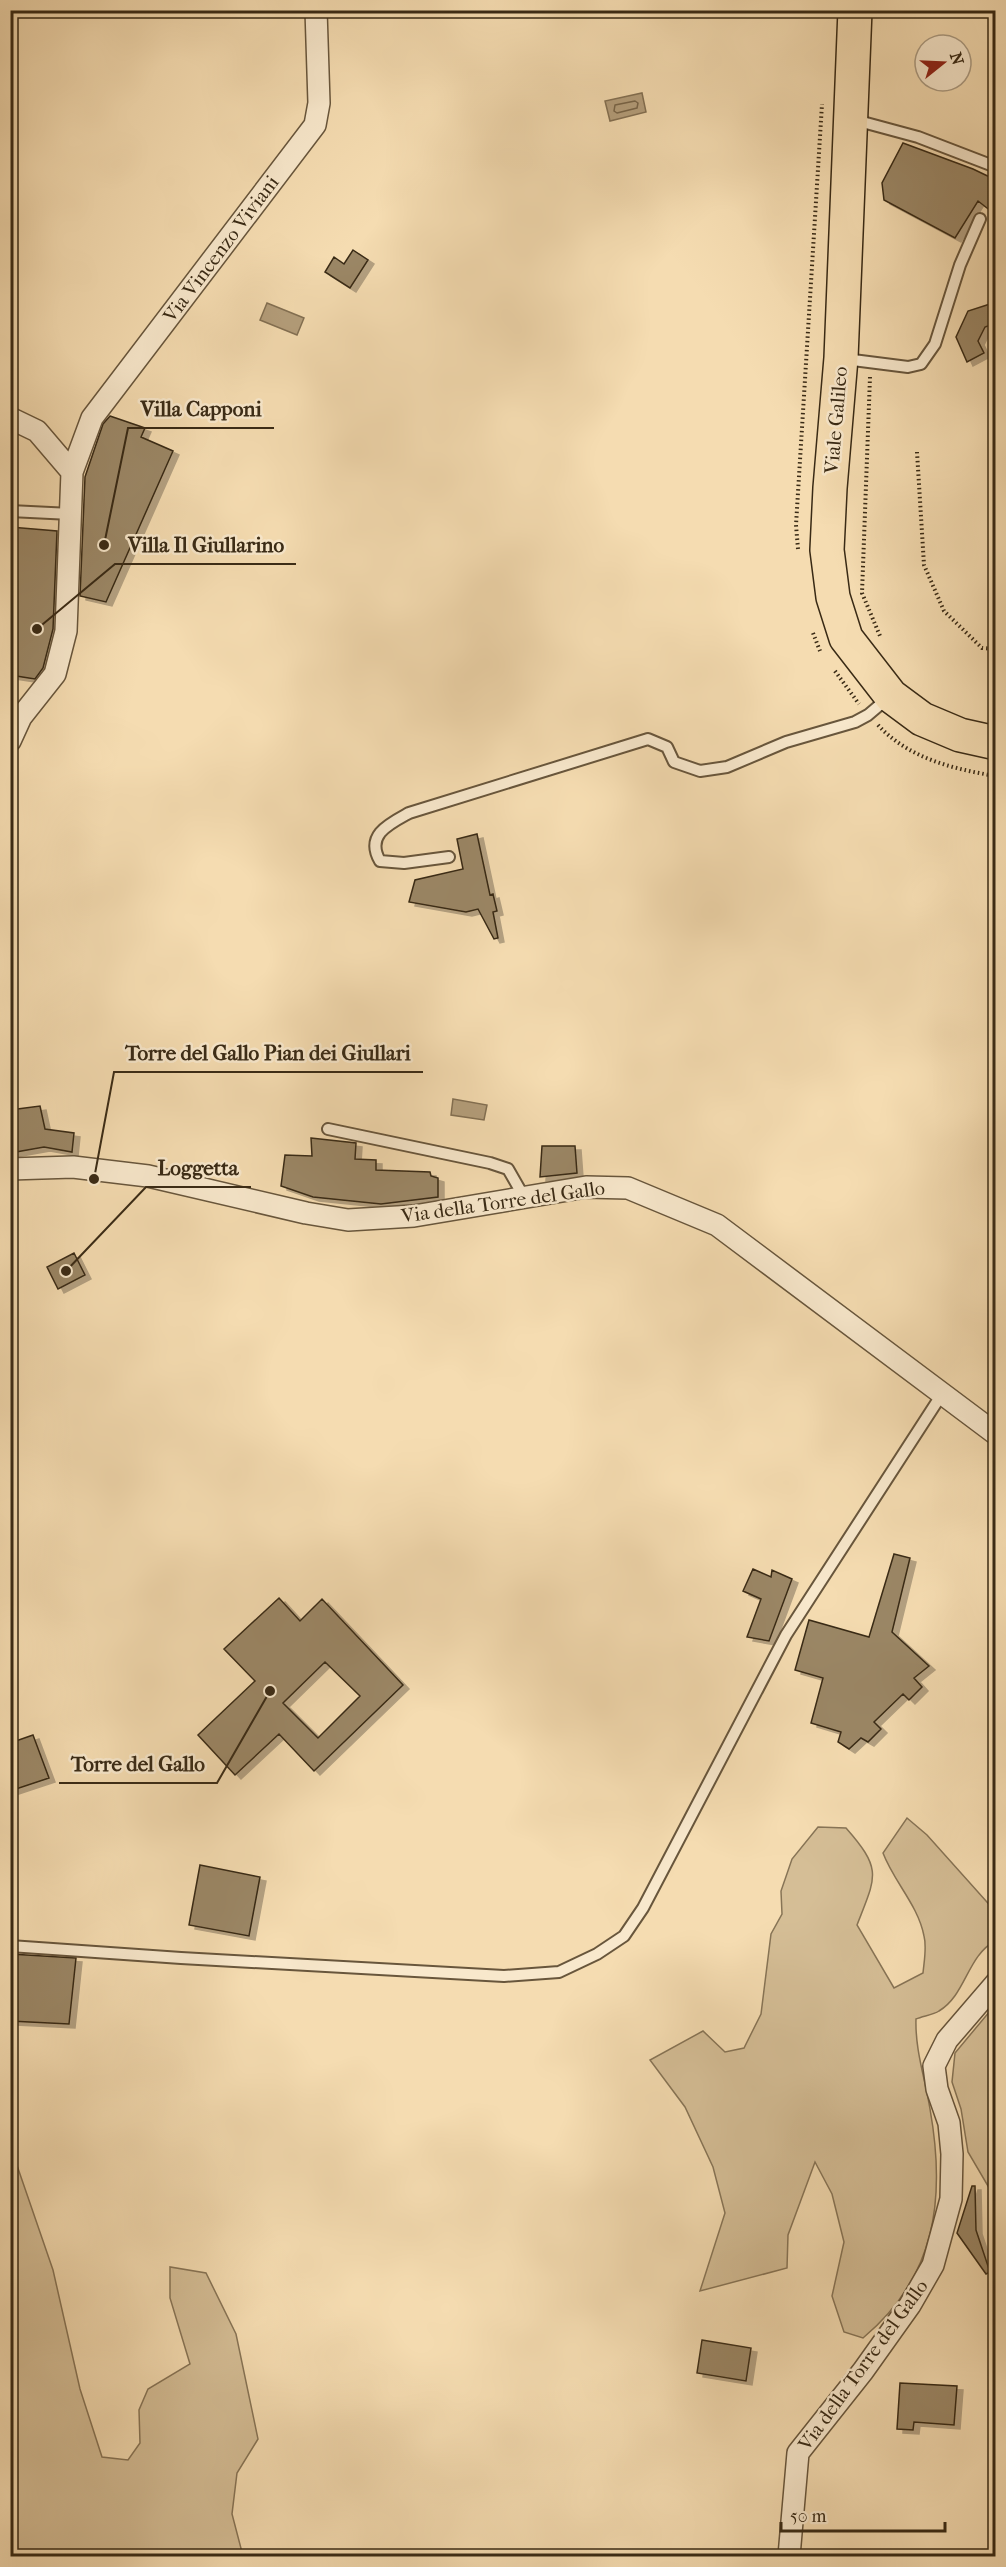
<svg xmlns="http://www.w3.org/2000/svg" width="1006" height="2567" font-family="'IM FELL French Canon',serif">
<style>
.green{fill:#d5be96;stroke:#877456;stroke-width:1.5}
.water{fill:#b59f7c;stroke:#837053;stroke-width:1.5}
.lines{fill:none;stroke-linecap:round;stroke-linejoin:round}
.shore{stroke:#776448;stroke-width:1.5}
.building{fill:#9b8766;stroke:#392a15;stroke-width:1.5;fill-rule:evenodd;filter:url(#shadow)}
.lane-casing{stroke:#68563c;stroke-width:14}
.street-casing{stroke:#68563c;stroke-width:24}
.primary-casing{stroke:#392a15;stroke-width:36}
.path{stroke:#392a15;stroke-width:4;stroke-dasharray:1.5 3;stroke-linecap:butt}
.lane{stroke:#f8e8cc;stroke-width:10}
.street{stroke:#f8e8cc;stroke-width:21}
.primary{stroke:#f5dcb1;stroke-width:33}
.labels{text-anchor:middle;dominant-baseline:central;stroke-width:5;stroke-linejoin:round;paint-order:stroke}
.street-label{font-size:20px;fill:#392a15;stroke:#f8e8cc}
.leader{fill:none;stroke:#392a15;stroke-width:2}
.callout-dot{fill:#392a15;stroke:#f8e8cc;stroke-width:2}
.callout-label{font-size:21px;text-anchor:middle;font-weight:bold;fill:#392a15;stroke:#f8e8cc;stroke-width:5;stroke-linejoin:round;paint-order:stroke}
</style>
<defs>
<filter id="shadow"><feDropShadow dx="6" dy="4" stdDeviation="0" flood-color="#0004"/></filter>
</defs>
<rect width="100%" height="100%" fill="#f5dcb1"/>
<filter id="stains"><feTurbulence type="fractalNoise" baseFrequency=".00333" numOctaves="4"/><feColorMatrix values="0 0 0 0 .2 0 0 0 0 .09 0 0 0 0 .02 0 0 0 .5 -.17"/></filter>
<radialGradient id="worn" r=".72"><stop offset=".6" stop-color="#630" stop-opacity="0"/><stop offset="1" stop-color="#630" stop-opacity=".3"/></radialGradient>
<path class="green" d="M907 1818 927 1835 995 1911V1941C967 1956 966 1995 939 2011 933 2015 923 2016 916 2019 915 2050 925 2078 930 2109 946 2199 936 2277 863 2338L844 2332 832 2296 844 2242 832 2194 815 2162 788 2235 787 2268 700 2291 725 2213 713 2167 685 2107 650 2060 703 2031 725 2052 744 2048 761 2014 771 1934 782 1914 781 1891 792 1859 818 1827 846 1828C883 1870 876 1876 857 1925L894 1988 923 1973C924 1962 927 1947 924 1936 918 1905 894 1882 883 1853Z
M995 2005V2198L968 2152 961 2109 952 2082 955 2053Z
M11 2148 53 2270 80 2389 102 2457 128 2460 140 2443 139 2410 148 2389 190 2364 170 2298V2267L206 2273 236 2334 258 2439 237 2473 232 2514 243 2556H11Z"/>
<path class="water" d="M642 93 646 112 610 121 605 101Z
M267 303 304 318 297 335 260 320Z
M453 1099 487 1105 484 1120 451 1115Z"/>
<g class="lines">
<path class="shore" d="M635 101 638 103 637 108 617 113 614 111 615 105Z"/>
</g>
<path class="building" d="M903 143 973 169 996 180V215L978 201 955 238 884 200 882 183Z
M353 250 368 260 350 288 325 272 334 257 344 264Z
M990 304 996 323 985 327 978 341 984 353 967 362 956 337 968 311Z
M110 416 145 428 141 437 173 451 106 602 80 596 85 477 103 424Z
M10 527 57 531 53 629 43 668 35 679 10 675V641L15 621 10 620Z
M477 834 490 895 493 894 497 911 493 912 498 938 494 939 478 909 466 912 409 902 415 880 463 869 457 839Z
M40 1106 45 1129 74 1133 72 1152 44 1147 10 1153V1110Z
M311 1138 356 1143 355 1159 376 1160V1170L430 1172 431 1176 438 1178V1197L381 1204 313 1197 281 1186 285 1155 312 1156Z
M542 1146H575L577 1173 540 1177Z
M74 1253 85 1275 58 1289 47 1267Z
M894 1554 910 1558 892 1632 929 1666 914 1678 922 1687 909 1700 903 1694 874 1722 881 1729 868 1742 861 1738 849 1749 838 1742 841 1732 811 1723 823 1678 795 1670 809 1620 869 1637Z
M753 1569 771 1577 772 1570 792 1579 769 1641 747 1637 761 1599 743 1591Z
M279 1598 300 1621 322 1599 403 1685 314 1771 279 1734 235 1775 198 1735 255 1681 224 1649ZM325 1662 360 1696 318 1738 283 1703Z
M33 1735 49 1778 10 1791V1743Z
M200 1865 260 1877 249 1936 189 1925Z
M10 1954 76 1958 69 2024 10 2021Z
M972 2186H975L976 2230 990 2272 986 2274 957 2233Z
M702 2340 751 2348 746 2381 697 2373Z
M900 2383 957 2386 954 2425 914 2422 913 2430 897 2429Z"/>
<g class="lines">
<g class="lane-casing">
<path id="lane" d="M855 120 918 137 996 167
M845 359 908 367 921 364 935 344 960 265 980 219
M10 511 71 514
M449 857 404 863 380 861C365 835 389 824 409 813L648 739 667 747 674 762 700 771 727 767 786 742 855 722 868 715 888 698
M328 1129 490 1163 508 1169 524 1197
M10 1946 181 1958 504 1976 559 1972 597 1954 624 1936 643 1908 786 1635 942 1394"/>
</g>
<g class="street-casing">
<path id="street" d="M10 418 37 431 72 472
M10 741 21 717 55 674 66 631 72 472 92 418 315 125 319 103 316 10
M10 1169 73 1167 148 1176 306 1213 348 1220 414 1216 586 1187 628 1188 717 1225 996 1434
M789 2556 798 2453 863 2371 910 2305 933 2265 951 2199 952 2154 949 2123 937 2089 934 2066 947 2040 996 1983"/>
</g>
<g class="primary-casing">
<path id="primary" d="M855 10 841 358 830 488 827 550 833 597 846 638 891 696 922 719 960 735 996 743"/>
</g>
<path class="path" d="M870 377 862 593 880 636
M917 452 924 565 944 611 982 648 996 649
M798 549 796 525 822 104
M813 633 820 651
M835 671 859 704
M878 725C908 758 953 769 996 776"/>
<use href="#lane" class="lane"/>
<use href="#street" class="street"/>
<use href="#primary" class="primary"/>
</g>
<g class="labels">
<g class="street-label">
<text transform="translate(221 249) rotate(-53)">Via Vincenzo Viviani</text>
<text transform="translate(836 420) rotate(-85)">Viale Galileo</text>
<text transform="translate(503 1202) rotate(-8)">Via della Torre del Gallo</text>
<text transform="translate(863 2365) rotate(-54)">Via della Torre del Gallo</text>
</g>
</g>
<path class="leader" d="M104 545L128 428H274M37 629L115 564H296M94 1179L114 1072H423M66 1271L146 1187H251M270 1691L217 1783H59"/>
<g class="callout-dot">
<circle cx="104" cy="545" r="6"/>
<circle cx="37" cy="629" r="6"/>
<circle cx="94" cy="1179" r="6"/>
<circle cx="66" cy="1271" r="6"/>
<circle cx="270" cy="1691" r="6"/>
</g>
<g class="callout-label">
<text x="201" y="416">Villa Capponi</text>
<text x="206" y="552">Villa Il Giullarino</text>
<text x="268" y="1060">Torre del Gallo Pian dei Giullari</text>
<text x="198" y="1175">Loggetta</text>
<text x="138" y="1771">Torre del Gallo</text>
</g>
<rect width="1006" height="2567" fill="none" stroke="#f5dcb1" stroke-width="36"/>
<rect x="12" y="12" width="982" height="2543" fill="none" stroke="#392a15" stroke-width="3"/>
<rect x="18" y="18" width="970" height="2531" fill="none" stroke="#392a15" stroke-width="1.5"/>
<g transform="translate(943 63) rotate(72)"><circle r="28" fill="#f8e8cc" stroke="#ac9c83" stroke-width="1.5"/>
<path d="M0-4.5L10 22L0 15L-10 22Z" fill="#8f2418"/>
<text y="-9" font-size="16" font-weight="bold" text-anchor="middle" fill="#392a15">N</text>
</g>
<path d="M781 2522v9h164v-9" fill="none" stroke="#392a15" stroke-width="3"/>
<text x="790" y="2522" font-size="18" fill="#392a15" stroke="#f8e8cc" stroke-width="4.5" paint-order="stroke">50 m</text>
<rect width="100%" height="100%" filter="url(#stains)"/>
<rect width="100%" height="100%" fill="url(#worn)"/>
</svg>
